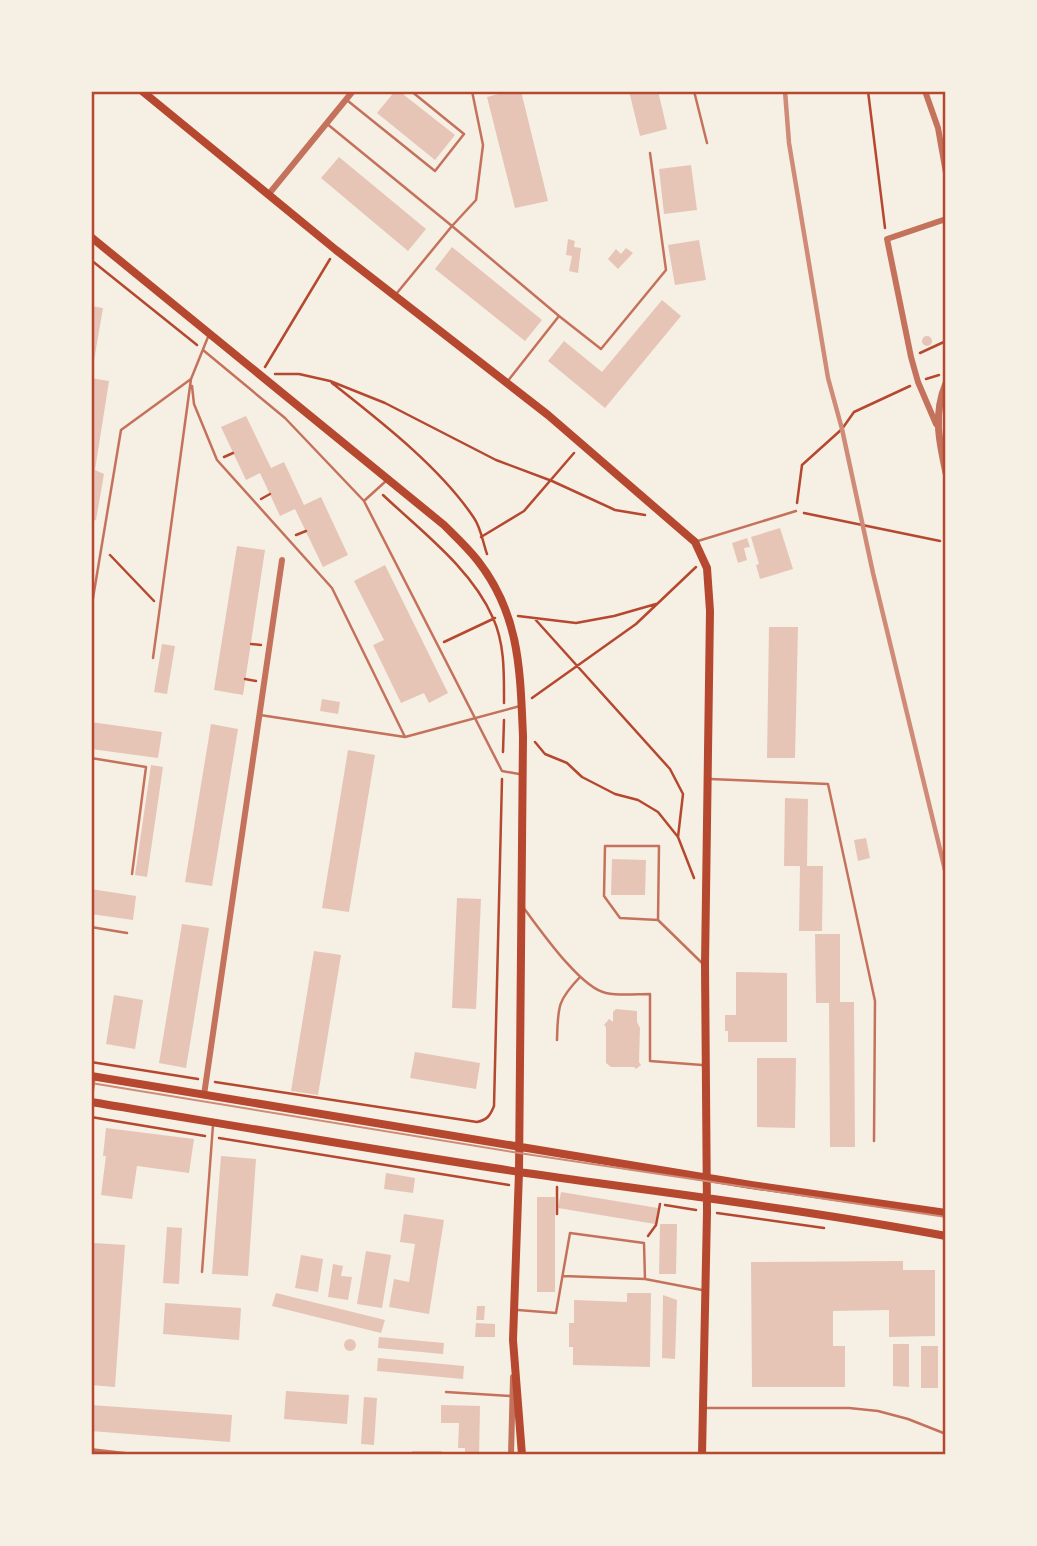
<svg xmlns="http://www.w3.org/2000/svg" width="1037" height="1546" font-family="'DejaVu Sans',sans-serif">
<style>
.building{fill:#e6c5b7}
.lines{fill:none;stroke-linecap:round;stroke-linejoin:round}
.path{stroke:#b5482f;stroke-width:2.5}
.service{stroke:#c5725c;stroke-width:2.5}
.minor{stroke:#c5725c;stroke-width:6}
.tertiary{stroke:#c5725c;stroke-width:7}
.secondary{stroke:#b5482f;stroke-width:8}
.tram{stroke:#cf8b77;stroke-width:2}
.rail{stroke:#cf8b77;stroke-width:4.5}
.neatline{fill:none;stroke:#b5482f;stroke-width:2.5}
</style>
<rect width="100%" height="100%" fill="#f6efe4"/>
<path class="building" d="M395 91H399L455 135 435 160 377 113Z
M510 91H521L548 201 515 208 487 97Z
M629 91H658L667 129 640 136Z
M339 157 426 229 408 251 321 178Z
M691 165 697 210 664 214 659 169Z
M568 239 575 241 574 247 581 248 578 273 569 271 572 256 566 255Z
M699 240 706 280 675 285 668 245Z
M452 247 542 320 525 341 435 269Z
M626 248 633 253 618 269 608 259 616 249 621 254Z
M662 300 681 316 605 408 548 361 564 341 602 372Z
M91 306 103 308 92 372H91Z
M922 341a5 5 0 1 1 10 0a5 5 0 1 1-10 0Z
M91 378 109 381 95 470 104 474 96 520 91 521Z
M246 416 271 468 284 462 304 505 321 497 348 555 323 567 295 509 280 516 260 473 246 480 221 427Z
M780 528 793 569 760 579 756 565 759 564 751 537Z
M747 538 750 547 744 548 747 560 738 563 732 543Z
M237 546 265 550 243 695 214 690Z
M385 565 448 693 429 703 424 693 401 703 373 645 384 640 354 581Z
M769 627H798L795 758H767Z
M162 644 175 646 167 694 154 692Z
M322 699 340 702 338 714 320 711Z
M91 722 162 732 158 758 91 749Z
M211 724 238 729 212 886 185 882Z
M348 750 375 755 349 912 322 908Z
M151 765 163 767 147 877 135 875Z
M785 798 808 799 807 866H823L822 931H799L800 866H784Z
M866 838 870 858 858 861 854 840Z
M612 859 646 860 645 895H611Z
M91 889 136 896 133 920 91 914Z
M457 898 481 899 476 1009 452 1008Z
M182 924 209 928 186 1068 159 1063Z
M815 934H840V1002H854L855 1147H830L829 1003H816Z
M314 951 341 955 318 1095 291 1091Z
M736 972 787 973V1042H728V1031H725V1015H736Z
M114 995 143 1000 135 1049 106 1044Z
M616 1009 637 1011V1022L640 1028 639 1062 641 1065 636 1069 634 1067H611L606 1063V1027L604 1025 609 1019 613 1022V1012Z
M415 1052 480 1063 476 1089 410 1078Z
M757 1058H796L795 1128 757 1127Z
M106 1128 194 1139 189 1173 137 1166 132 1199 101 1195 106 1156H103Z
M221 1156 256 1159 248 1276 212 1274Z
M386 1173 415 1178 413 1193 384 1189Z
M561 1192 658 1208 655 1224 558 1208Z
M537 1197H555V1292H537Z
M404 1214 444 1220 429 1314 389 1307 394 1279 409 1282 415 1244 400 1242Z
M660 1224H677L676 1274H659Z
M167 1227 182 1228 179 1284 163 1283Z
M94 1243 125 1245 115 1387 91 1385V1285Z
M366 1251 391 1255 382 1308 357 1304Z
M301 1255 323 1259 318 1292 295 1288Z
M903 1261V1270H935V1336L889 1337V1310L833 1311V1346H845V1387H752L751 1262Z
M333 1264 343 1266 341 1276 352 1277 348 1300 328 1297Z
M276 1293 385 1320 381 1333 272 1306Z
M627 1293H651L650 1367 573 1365V1347H569V1323H574V1300L627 1302Z
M663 1295 677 1300 675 1359 662 1358Z
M165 1303 241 1308 239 1340 163 1334Z
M477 1306H485L484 1320H476Z
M476 1323 495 1324V1337H475Z
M379 1337 444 1343 443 1354 378 1348Z
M344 1345a6 6 0 1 1 12 0a6 6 0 1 1-12 0Z
M893 1344H909V1387L893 1386Z
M921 1346H938V1388H921Z
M378 1358 464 1366 463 1379 377 1371Z
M286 1391 349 1395 347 1424 284 1419Z
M364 1397 377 1398 374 1445 361 1444Z
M91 1405 232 1415 230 1442 91 1431Z
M441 1405 480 1406 479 1455H465V1448H458L459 1423H441Z
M412 1451H442V1455H412Z"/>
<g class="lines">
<path class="path" d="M868 91 885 228
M91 260 197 345
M920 353 946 341
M265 367 330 259
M275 374H299L330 381 385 403 496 460 552 481 615 510 645 515
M926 379 939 375
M332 383C380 421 440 467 474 518 481 528 483 543 487 554
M224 457 233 453
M383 495C421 531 472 569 493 618 505 644 504 675 504 703
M261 499 270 494
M797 503 802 465 842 429 854 412 910 386
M804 513 940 541
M296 535 306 531
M481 537 524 511 574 453
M110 555 154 601
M518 616 576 623 614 616 656 604
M534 618 670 769 683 794 678 837 694 878
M444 642 495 618
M251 644 261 645
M245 679 256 681
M532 698 636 624 696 567
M535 742 545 754 567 763 582 777 615 794 638 800 658 812 678 837
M503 752 504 720
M91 1062 198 1079
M215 1082 477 1122C487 1120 490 1116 494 1106L502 779
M91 1117 205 1136
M219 1138 509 1185
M557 1187V1214
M665 1205 696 1210
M717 1213 824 1228
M648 1236 656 1225 660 1204"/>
<path class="service" d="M472 91 483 145 476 200 452 226 559 316 507 382
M694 91 707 143
M348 101 435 171 464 134 411 91
M326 123 452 226 397 293
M559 316 601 349 666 270 650 153
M203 350 285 418 364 501 502 771 519 774
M191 379 208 337
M192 386 194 404 217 460 332 588 405 737
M365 500 386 481
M698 541 796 511
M91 610 121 430 191 379 153 658
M260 715 405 737 520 706
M91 758 146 767 132 874
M710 779 828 784 875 1001 874 1141
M523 907C539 928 580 988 606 993 620 996 636 994 650 994V1061L702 1065
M658 920 659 846H605L604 896 620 918 658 920 702 963
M91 927 127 933
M557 1040C558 1007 557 1001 580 977
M202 1272 213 1125
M563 1276 645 1279 702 1290
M518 1310 556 1313 570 1233 644 1243 645 1279
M446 1392 512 1396
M706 1408H849L878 1411 908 1419 946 1434"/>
<path class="minor" d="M925 91 938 128 946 173
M268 195 353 91
M936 424 918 382 911 357 887 239 946 219
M91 1091 93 1076
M204 1095 282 560
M91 1451 126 1455
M511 1455 513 1377"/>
<path class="tertiary" d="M946 383C933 414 939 441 946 473"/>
<path class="secondary" d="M142 91 336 250 548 415 695 542 707 568 710 611 705 965 707 1212 702 1455
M91 237 444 525C455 536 468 548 478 561 520 615 520 670 523 736L519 1172 513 1340 522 1455
M91 1076 751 1185 946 1213
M91 1102C236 1126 381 1151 526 1173 666 1193 807 1210 946 1236"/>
<path class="tram" d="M91 1083 519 1153 946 1217"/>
<path class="rail" d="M785 91 789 143 828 378 842 429 873 573 946 874"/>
</g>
<rect width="1037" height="1546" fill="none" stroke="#f6efe4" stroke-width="186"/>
<rect x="93" y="93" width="851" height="1360" class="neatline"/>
</svg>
